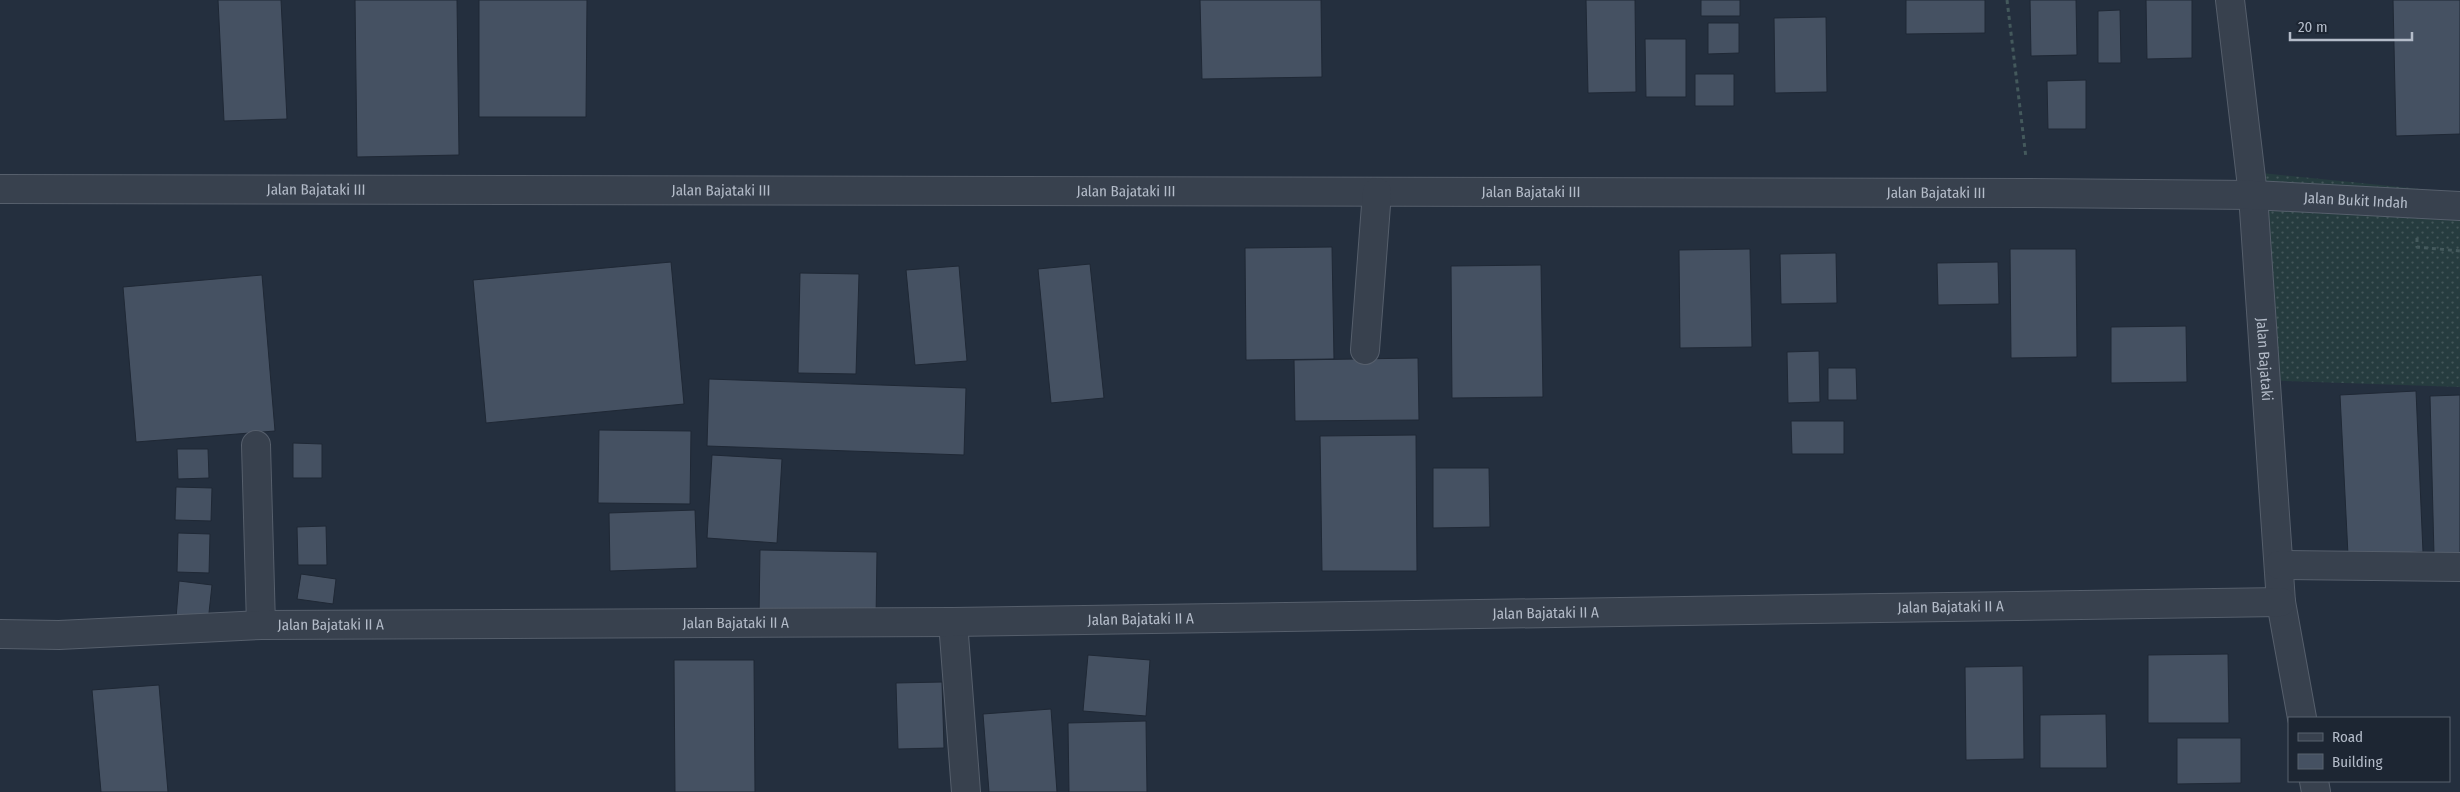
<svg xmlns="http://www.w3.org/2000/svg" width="2460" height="792" font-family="'Fira Sans Condensed',sans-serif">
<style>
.grass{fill:url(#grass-dots)}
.building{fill:#455162;stroke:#1f2835}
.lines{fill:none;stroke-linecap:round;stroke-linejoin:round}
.minor-casing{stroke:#565f6c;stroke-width:30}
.path{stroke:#44595c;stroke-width:3;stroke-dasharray:4 4;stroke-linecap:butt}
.minor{stroke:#38414e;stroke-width:28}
.labels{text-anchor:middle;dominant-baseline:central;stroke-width:4;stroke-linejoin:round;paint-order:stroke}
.street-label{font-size:15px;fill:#b4bcc9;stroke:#1d2633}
</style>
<defs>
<pattern id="grass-dots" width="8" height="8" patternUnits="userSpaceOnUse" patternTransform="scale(1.25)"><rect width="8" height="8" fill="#263c3f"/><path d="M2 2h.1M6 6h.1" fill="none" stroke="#435659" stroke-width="1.8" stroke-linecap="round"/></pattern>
</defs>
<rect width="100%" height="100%" fill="#242f3e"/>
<path class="grass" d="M2242 171 2460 193V387L2260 380Z"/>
<path class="building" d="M218 0H281L287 119 224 121Z
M355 0H457L459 155 357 157Z
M479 0H587L586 117H479Z
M1200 0H1321L1322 77 1202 79Z
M1586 0H1635L1636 92 1588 93Z
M1701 0H1740V16H1701Z
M1906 0H1985V33L1906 34Z
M2030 0H2076L2077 55 2031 56Z
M2146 0H2192V58L2147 59Z
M2393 0H2460V134L2396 136Z
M2120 10 2121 63H2098V11Z
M1826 17 1827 92 1775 93 1774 18Z
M1708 23H1739V53L1708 54Z
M1645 39H1686V97H1646Z
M1695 74H1734V106H1695Z
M2086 80V129H2048L2047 81Z
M1332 247 1334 359 1246 360 1245 248Z
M1750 249 1752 347 1680 348 1679 250Z
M2010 249H2076L2077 357 2011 358Z
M1836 253 1837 303 1781 304 1780 254Z
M671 262 684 404 486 423 473 280Z
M1998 262 1999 304 1938 305 1937 263Z
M1090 264 1104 398 1051 403 1038 269Z
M1541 265 1543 397 1452 398 1451 266Z
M959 266 967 361 915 365 906 270Z
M800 273 859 274 856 374 798 373Z
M262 275 275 431 136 442 123 287Z
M2186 326 2187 382 2111 383V327Z
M1819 351 1820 402 1788 403 1787 352Z
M1418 358 1419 420 1295 421 1294 360Z
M1828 368H1856L1857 400H1828Z
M709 379 966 388 964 455 707 446Z
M2416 391 2423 552 2348 555 2340 395Z
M2460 395V554L2434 555 2430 396Z
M1791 421H1844V454H1792Z
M599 430 691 431 690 504 598 503Z
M1416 435 1417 571H1322L1320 436Z
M293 443 322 444V478H293Z
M177 449H208L209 478 178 479Z
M712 455 782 459 777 543 707 538Z
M1433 468H1489L1490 527 1433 528Z
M176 487 212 488 211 521 175 520Z
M695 510 697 568 610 571 609 513Z
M326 526 327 565H298L297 527Z
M178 533 210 534 209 573 177 572Z
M760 550 877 552 876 619 759 616Z
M301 574 336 579 333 604 297 599Z
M179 581 212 585 208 622 176 618Z
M2228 654 2229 723H2148V655Z
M1088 655 1150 660 1146 716 1083 711Z
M674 660H754L755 792H675Z
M2023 666 2024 759 1966 760 1965 667Z
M942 682 944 748 898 749 896 683Z
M159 685 168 792H101L92 690Z
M1051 709 1057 792H989L983 714Z
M2106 714 2107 768H2040V715Z
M1146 721 1147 792H1069L1068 723Z
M2177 738H2241V783L2177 784Z"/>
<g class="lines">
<g class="minor-casing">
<g id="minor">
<path id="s1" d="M2230 0 2253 195 2281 602 2302 718"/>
<path id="s2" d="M0 189 2030 193 2253 195 2460 206"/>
<path d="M1365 350 1377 192"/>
<path d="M256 445 261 625"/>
<path d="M2279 565 2460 567"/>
<path d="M953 622 966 792"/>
<path id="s3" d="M0 634 59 635 261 625 953 622 2281 602"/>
<path d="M2314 781 2316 792"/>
</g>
</g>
<path class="path" d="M2007 0 2026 158
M2417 238V247L2460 251"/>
<use href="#minor" class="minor"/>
</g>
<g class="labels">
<g class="street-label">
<text stroke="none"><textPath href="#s2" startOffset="316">Jalan Bajataki III</textPath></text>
<text stroke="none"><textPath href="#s2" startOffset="721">Jalan Bajataki III</textPath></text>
<text stroke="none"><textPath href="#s2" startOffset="1126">Jalan Bajataki III</textPath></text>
<text stroke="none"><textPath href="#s2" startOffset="1531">Jalan Bajataki III</textPath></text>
<text stroke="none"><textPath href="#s2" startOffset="1936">Jalan Bajataki III</textPath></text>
<text stroke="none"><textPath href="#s2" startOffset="2356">Jalan Bukit Indah</textPath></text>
<text stroke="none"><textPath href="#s1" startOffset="361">Jalan Bajataki</textPath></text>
<text stroke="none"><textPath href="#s3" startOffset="1951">Jalan Bajataki II A</textPath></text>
<text stroke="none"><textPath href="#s3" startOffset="1546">Jalan Bajataki II A</textPath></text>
<text stroke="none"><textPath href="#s3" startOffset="1141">Jalan Bajataki II A</textPath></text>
<text stroke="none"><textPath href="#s3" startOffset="736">Jalan Bajataki II A</textPath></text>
<text stroke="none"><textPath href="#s3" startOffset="331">Jalan Bajataki II A</textPath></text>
</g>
</g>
<rect x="2288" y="717" width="162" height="65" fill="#1d2633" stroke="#59626f"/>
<rect x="2298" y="733" width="25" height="8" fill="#38414e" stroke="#59626f"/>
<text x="2332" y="742" font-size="15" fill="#b4bcc9">Road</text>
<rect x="2298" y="754" width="25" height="15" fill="#455162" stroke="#59626f"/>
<text x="2332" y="767" font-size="15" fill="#b4bcc9">Building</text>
<path d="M2290 32v8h122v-8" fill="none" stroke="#b4bcc9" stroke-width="2.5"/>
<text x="2298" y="32" font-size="15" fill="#b4bcc9" stroke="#1d2633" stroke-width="4" paint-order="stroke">20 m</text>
</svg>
